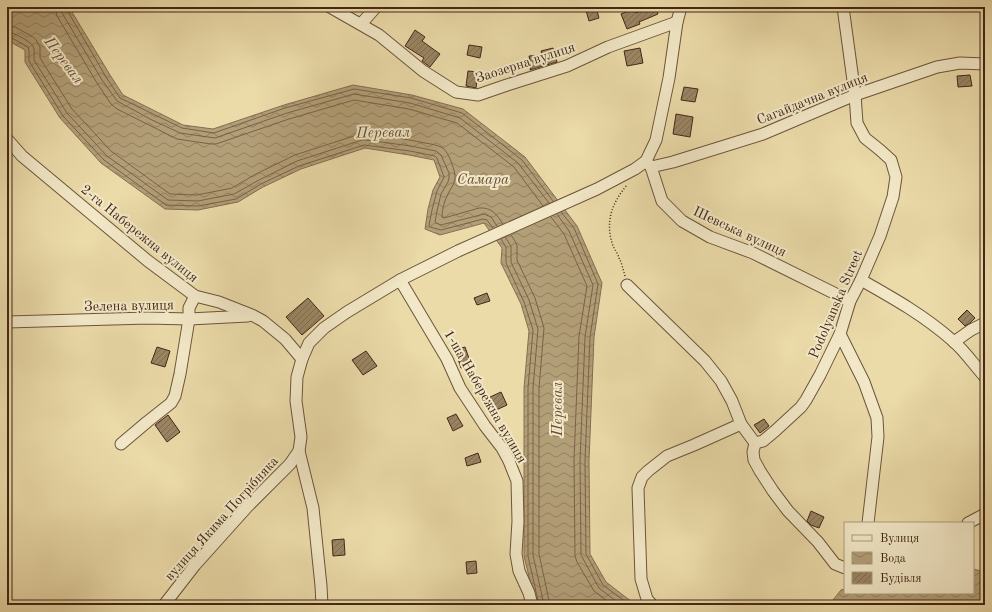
<svg xmlns="http://www.w3.org/2000/svg" width="992" height="612" font-family="'Old Standard TT',serif">
  <style>
    .water { fill: url(#water-waves); stroke: #856e51 }
    .lines { fill: none; stroke-linecap: round; stroke-linejoin: round }
    .shore { stroke: #7a6247; stroke-width: 1 }
    .building { fill: url(#building-hatch); stroke: #422717 }
    .minor-casing { stroke: #6c543c; stroke-width: 13 }
    .path { stroke: #422717; stroke-width: 1.5; stroke-dasharray: 1 2; stroke-linecap: butt }
    .minor { stroke: #f2e8c7; stroke-width: 11 }
    .labels { text-anchor: middle; stroke-width: 4; stroke-linejoin: round; paint-order: stroke }
    .street-label { font-size: 14px; fill: #422717; stroke: #f2e8c7 }
    .water-label { font-size: 15px; font-style: italic; fill: #644b34; stroke: #f2e8c7 }
  </style>
  <defs>
    <pattern id="water-waves" width="16" height="10" patternUnits="userSpaceOnUse"><rect width="16" height="10" fill="#b29e77"/><path d="M0 5q4-4 8 0t8 0" fill="none" stroke="#928161"/></pattern>
    <pattern id="building-hatch" width="6" height="6" patternUnits="userSpaceOnUse"><rect width="6" height="6" fill="#9a8563"/><path d="M-1 1l2-2M0 6l6-6M5 7l2-2" fill="none" stroke="#7f6d51"/></pattern>
  </defs>
  <rect width="100%" height="100%" fill="#ebdba9"/>
  <filter id="stains"><feTurbulence type="fractalNoise" baseFrequency=".005" numOctaves="4"/><feColorMatrix values="0 0 0 0 .2 0 0 0 0 .09 0 0 0 0 .02 0 0 0 .5 -.17"/></filter>
  <radialGradient id="worn" r=".72"><stop offset=".6" stop-color="#630" stop-opacity="0"/><stop offset="1" stop-color="#630" stop-opacity=".3"/></radialGradient>
  <g class="water">
    <path d="M7 7H69L110 75 123 95 183 125 213 129 284 105 353 85 412 95 463 109 525 157 577 226 602 283 594 337 589 461 590 554 606 582 636 605H536L524 556V388L529 331 521 304 501 263 502 248 484 223 440 235 425 229 428 209 433 190 440 177 434 160 409 155 365 148 301 169 263 187 238 202 198 210 165 209 101 163 60 118 25 62V50L7 40Z"/>
    <path d="M973 569 985 572V605H829L841 590 845 589V593H973Z"/>
  </g>
  <g class="lines">
    <g class="shore">
      <path d="M55 7 57 16 97 83 111 104 117 109 177 139 211 144H216L289 119 354 100 409 109 457 123 514 167 543 206"/>
      <path d="M61 7 62 13 102 80 117 101 150 119 180 133 215 138 287 113 354 94 410 103 460 118 518 163 549 203"/>
      <path d="M66 7 67 10 106 77 120 98 182 128 214 133 285 108 354 89 411 98 462 113 522 160 553 201"/>
      <path d="M7 26 15 27 33 37 36 40 40 47V58L72 109 111 151 170 194 197 195 232 188 256 174 295 155 360 134H367C386 136 406 139 425 143 431 144 438 145 443 148 449 153 456 172 455 179 454 186 449 190 447 196 444 202 442 211 442 217L444 218 479 208C492 207 497 215 503 224"/>
      <path d="M7 32C13 32 30 41 33 46 35 50 34 55 34 60L67 113 107 156 168 200 198 201 234 194 259 180 297 161 362 140H366L411 146 436 151 441 155 449 173V178L448 182 441 194 437 211 435 222 436 223 441 225 484 214 491 217 497 226"/>
      <path d="M7 37H10L28 47 29 50V61L63 116 104 160 166 205 198 206 236 199 261 184 299 166 364 145 410 151 435 156 437 158 444 177 437 191 432 210 429 225 430 227 441 230 483 219 487 220 493 228"/>
      <path d="M561 212 574 228 598 284 590 337 585 461 586 554 603 585 630 605"/>
      <path d="M557 214 569 231 593 285 585 337 580 461 581 555 599 588 621 605"/>
      <path d="M551 217 564 234 587 286 579 336 574 460 575 556 577 562 594 591 612 605"/>
      <path d="M511 235 515 241 517 245V260L535 298 544 328 539 388V554L550 605"/>
      <path d="M505 237 511 246V262L529 300 538 329 533 388V555L544 605"/>
      <path d="M501 239 506 247V263L524 302 533 330 528 388V556L539 605"/>
    </g>
  </g>
  <g class="building">
    <path d="M585 7H596L599 18 589 21Z"/>
    <path d="M649 7H655L658 14 639 22 640 24 627 29 621 14 634 9 636 13Z"/>
    <path d="M415 30 425 37 422 41 440 54 430 67 422 61 424 58 405 46Z"/>
    <path d="M469 45 482 47 480 58 467 55Z"/>
    <path d="M553 48 557 62 530 70 531 66 529 56 542 55 541 51Z"/>
    <path d="M640 48 643 63 627 66 624 51Z"/>
    <path d="M468 71 478 72 476 88 466 86Z"/>
    <path d="M970 75 972 86 958 87 957 76Z"/>
    <path d="M684 87 698 89 695 102 681 100Z"/>
    <path d="M676 114 693 117 690 137 673 134Z"/>
    <path d="M487 293 490 301 477 305 474 298Z"/>
    <path d="M308 298 324 316 302 335 286 317Z"/>
    <path d="M967 310 975 318 970 323 965 326 958 319Z"/>
    <path d="M157 347 170 351 165 367 151 363Z"/>
    <path d="M465 347 471 364 461 368 455 350Z"/>
    <path d="M366 351 377 366 363 375 352 360Z"/>
    <path d="M501 392 507 405 494 411 488 398Z"/>
    <path d="M456 414 463 426 453 431 447 418Z"/>
    <path d="M168 415 180 432 167 442 155 425Z"/>
    <path d="M764 419 769 426 760 433 754 425Z"/>
    <path d="M478 453 481 462 467 466 465 458Z"/>
    <path d="M811 511 824 517 819 528 811 525 807 521Z"/>
    <path d="M344 539 345 555 333 556 332 540Z"/>
    <path d="M476 561 477 573 467 574 466 562Z"/>
  </g>
  <g class="lines">
    <defs>
      <g id="minor">
        <path d="M330 7 379 35 423 71 456 92 478 95 507 85 567 66 608 47 677 22"/>
        <path d="M361 24 376 7"/>
        <path d="M7 139 22 156 148 261 195 296 219 302 252 315 263 321 285 339 302 359"/>
        <path d="M646 161 651 167 662 201 682 221 710 237 753 253 850 301"/>
        <path d="M651 167 673 162 763 134 855 95 937 67 960 63 985 64"/>
        <path d="M400 280 447 359 460 388 485 426 502 448 509 461 517 481 518 521 516 554 519 571 529 593 532 605"/>
        <path d="M861 280C893 298 925 316 953 341 965 351 974 365 985 377"/>
        <path d="M627 285 705 361 721 381 732 401 741 424 755 443"/>
        <path d="M7 322 148 318 189 319 248 316"/>
        <path d="M840 334 864 382 877 418 878 437 868 523"/>
        <path d="M954 342 971 330 985 323"/>
        <path d="M755 443 763 441 775 431 801 407 806 400 820 375 840 334 850 301 861 280 880 236 893 197 896 177 891 160 880 150 865 138 857 123 855 95 843 7"/>
        <path d="M755 443 753 452 754 460 760 471 773 491 788 511 818 542 835 564 845 568"/>
        <path d="M121 444 147 422 171 403 175 396 180 374 189 319V308L195 296"/>
        <path d="M968 523 985 514"/>
        <path d="M164 605 195 565 248 506 290 464 299 451"/>
        <path d="M322 605 321 586 313 508 299 451 301 437 296 401 297 377 302 359 309 343 324 328 347 312 400 280 458 251 597 189 635 169 646 161 656 140 669 78 677 22 681 7"/>
        <path d="M652 605 647 599 641 579 638 488 642 477 648 471 667 456 694 445 741 424"/>
      </g>
    </defs>
    <use href="#minor" class="minor-casing"/>
    <path class="path" d="M625 276C623 270 622 263 619 258 618 254 615 250 613 246 605 223 611 204 627 185"/>
    <use href="#minor" class="minor"/>
  </g>
  <g class="labels">
    <g class="street-label">
      <text transform="translate(525 62) rotate(-18)" y="5">Заозерна вулиця</text>
      <text transform="translate(812 98) rotate(-22)" y="5">Сагайдачна вулиця</text>
      <text transform="translate(740 231) rotate(25)" y="5">Шевська вулиця</text>
      <text transform="translate(140 233) rotate(39)" y="5">2-га Набережна вулиця</text>
      <text transform="translate(835 304) rotate(-67)" y="5">Podolyanska Street</text>
      <text transform="translate(129 305) rotate(-1)" y="5">Зелена вулиця</text>
      <text transform="translate(486 396) rotate(60)" y="5">1-ша Набережна вулиця</text>
      <text transform="translate(221 518) rotate(-48)" y="5">вулиця Якима Погрібняка</text>
    </g>
    <g class="water-label">
      <text transform="translate(64 60) rotate(53)" y="5">Перевал</text>
      <text transform="translate(383 132) rotate(-1)" y="5">Перевал</text>
      <text x="483" y="184">Самара</text>
      <text transform="translate(557 409) rotate(-90)" y="5">Перевал</text>
    </g>
  </g>
  <rect width="992" height="612" fill="none" stroke="#ebdba9" stroke-width="24"/>
  <rect x="8" y="8" width="976" height="596" fill="none" stroke="#422717" stroke-width="2"/>
  <rect x="12" y="12" width="968" height="588" fill="none" stroke="#422717"/>
  <rect x="844" y="522" width="130" height="72" fill="#f2e8c7" stroke="#ac9b81"/>
  <rect x="852" y="535" width="20" height="6" fill="#f2e8c7" stroke="#ac9b81"/>
  <text x="880" y="542" font-size="12" fill="#422717">Вулиця</text>
  <rect x="852" y="552" width="20" height="12" fill="url(#water-waves)" stroke="#ac9b81"/>
  <text x="880" y="562" font-size="12" fill="#422717">Вода</text>
  <rect x="852" y="572" width="20" height="12" fill="url(#building-hatch)" stroke="#ac9b81"/>
  <text x="880" y="582" font-size="12" fill="#422717">Будівля</text>
  <rect width="100%" height="100%" filter="url(#stains)"/>
  <rect width="100%" height="100%" fill="url(#worn)"/>
</svg>
